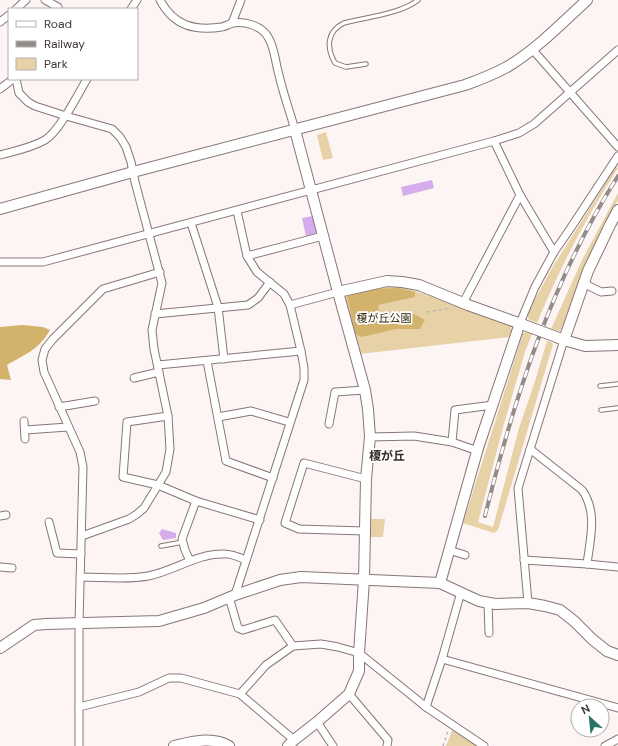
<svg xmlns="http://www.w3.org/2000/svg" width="618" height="746" font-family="'DM Sans','Noto Sans JP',sans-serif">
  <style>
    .green { fill: #e7d2a8 }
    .forest { fill: #d3b26c }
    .water { fill: #d5adec }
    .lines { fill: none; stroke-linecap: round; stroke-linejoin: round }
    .lane-casing { stroke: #887675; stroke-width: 5.5 }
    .street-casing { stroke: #887675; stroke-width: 9 }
    .secondary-casing { stroke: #887675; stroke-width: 12 }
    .path { stroke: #bdb4b4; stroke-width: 1.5; stroke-dasharray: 3 3; stroke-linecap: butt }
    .lane { stroke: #fff; stroke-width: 3.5 }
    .street { stroke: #fff; stroke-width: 7 }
    .secondary { stroke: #fff; stroke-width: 10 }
    .rail-casing { stroke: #938a8a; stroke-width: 4 }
    .rail { stroke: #fff; stroke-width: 2.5; stroke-dasharray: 8; stroke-linecap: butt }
    .secondary-bridge-casing { stroke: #887675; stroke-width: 12; stroke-linecap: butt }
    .secondary-bridge { stroke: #fff; stroke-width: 10 }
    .labels { text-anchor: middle; stroke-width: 3.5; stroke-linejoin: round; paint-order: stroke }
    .park-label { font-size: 11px; fill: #372908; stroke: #fff }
    .neighbourhood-label { font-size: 12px; font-weight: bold; fill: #392929; stroke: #fff }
  </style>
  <rect width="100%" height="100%" fill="#fdf4f4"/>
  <g class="green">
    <path d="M326 132 333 158 323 160 317 135Z"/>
    <path d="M616 167 618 168C586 218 559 269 537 323L529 320 527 314 552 268Z"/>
    <path d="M618 193V200L586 264 562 328 560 331 551 329 582 260Z"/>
    <path d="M377 286H400L510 323 512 331 510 337 359 354 344 295Z"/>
    <path d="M527 332 532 334 525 352 504 424 478 522 493 527 519 428 535 381 547 341 551 342 553 344 498 530 494 533 463 523 523 333Z"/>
    <path d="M371 519H385L383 537H369Z"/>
    <path d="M454 726 482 746H446Z"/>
  </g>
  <g class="forest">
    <path d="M398 288 415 292V297L378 305 379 313 395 318 414 314 425 320 420 329H396L362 337 355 334 347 296 371 289Z"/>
    <path d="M22 325 43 327 50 330C39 350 25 354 7 365L11 380 0 379V327Z"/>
  </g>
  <g class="water">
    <path d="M432 180 434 188 403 196 401 187Z"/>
    <path d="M313 216 317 230 315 234 306 236 302 218Z"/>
    <path d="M162 529 176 533V538L163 540 159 533Z"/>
  </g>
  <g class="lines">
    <defs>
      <g id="lane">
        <path d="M366 64 346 67 335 63C326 47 327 31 344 23 367 17 400 14 418 0"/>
        <path d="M600 386 618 384"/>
        <path d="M601 410 618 408"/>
        <path d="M161 546 183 542"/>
      </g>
      <g id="street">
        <path d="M45 0 58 7"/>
        <path d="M160 0C174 26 194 31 222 27 226 26 229 24 233 23 245 21 262 26 268 37 275 48 275 62 279 75 283 93 290 112 295 130"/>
        <path d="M16 9 26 0"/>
        <path d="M131 9 137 0"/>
        <path d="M0 22 9 15"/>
        <path d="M232 23 241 0"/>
        <path d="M532 49 618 147"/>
        <path d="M16 79 19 93 28 102 35 106 66 116 112 129 120 137 126 147 131 162 135 182 162 283 152 330 154 349 168 416 170 449 166 472 144 508 137 514 129 519 82 536"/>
        <path d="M0 89 13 79"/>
        <path d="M494 141 520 195 554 252"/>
        <path d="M0 155C15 151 31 148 45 140 59 132 78 94 87 79"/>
        <path d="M191 223 218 307 224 359"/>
        <path d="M247 256 323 236"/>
        <path d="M0 262H43L494 141 519 133 534 124 618 50"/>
        <path d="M583 283 601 292 612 291"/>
        <path d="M463 303 520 195"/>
        <path d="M290 305 338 292"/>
        <path d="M155 314 248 305 258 298 270 282"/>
        <path d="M520 323 535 287 554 252 570 229 618 156"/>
        <path d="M207 361 226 461 273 478"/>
        <path d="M158 365 301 351"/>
        <path d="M134 378 159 372"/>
        <path d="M59 407 95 401"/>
        <path d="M168 416 127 422 123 477 158 485 196 501 260 520"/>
        <path d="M218 417 251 411 289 422"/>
        <path d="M24 421 25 439"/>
        <path d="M329 424 335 392 365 390"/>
        <path d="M25 430 68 427"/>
        <path d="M370 437 414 436 452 442 478 451"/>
        <path d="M452 442 455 410 493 405"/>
        <path d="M0 516 6 515"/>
        <path d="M49 522 57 553 81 554"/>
        <path d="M364 531 299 529 285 523 304 463 366 479"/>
        <path d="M449 550 465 555"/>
        <path d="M524 560 587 564C590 540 598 512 582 490L530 449"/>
        <path d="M190 561 185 550 182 539 196 501"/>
        <path d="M587 564 618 567"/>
        <path d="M0 567 12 568"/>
        <path d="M80 577C103 577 127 580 148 576 174 571 196 554 222 554 230 553 239 557 246 560"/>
        <path d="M235 595 304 380V368L301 351 290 305 284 294 257 272 247 256 237 211"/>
        <path d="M229 597 238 628 243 630 275 620 293 646"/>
        <path d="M488 603 489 633"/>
        <path d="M528 603 518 488 564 340"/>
        <path d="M442 659 618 708"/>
        <path d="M240 694 266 665 293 646 321 644 338 647 359 653 426 707 484 746"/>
        <path d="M349 694 388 740 387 746"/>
        <path d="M79 707 139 692 169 678H181L240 694 294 740"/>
        <path d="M426 707 442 659 461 592"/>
        <path d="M317 722 333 746"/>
        <path d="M79 746V623L83 467 80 452 44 372 42 360 45 349 53 339 103 289 160 272"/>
        <path d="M605 746 618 739"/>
      </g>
      <g id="secondary">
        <path d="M295 130 338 292"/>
        <path d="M0 209 133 172 465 85C479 80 494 74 507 67 537 49 562 23 587 0"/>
        <path d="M559 338 564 340 588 271 610 225 618 210"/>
        <path d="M564 340 585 346 618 345"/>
        <path d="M440 583 478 448 520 323"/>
        <path d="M0 648 34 625 46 624 159 621 204 608 235 595 280 580 301 577 440 583 479 601 495 604 528 603 545 606 560 610 574 621 592 639 607 651 618 655"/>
        <path d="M174 746C192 742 212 736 229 746"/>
        <path d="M288 746 294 740 317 722 349 694 359 671V653L364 580 366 479 370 437 368 409 365 390 338 292 387 281 402 282 419 285 468 305 524 325"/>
      </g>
    </defs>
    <use href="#lane" class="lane-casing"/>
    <use href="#street" class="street-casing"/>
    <use href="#secondary" class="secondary-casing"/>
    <g class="path">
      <path d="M427 312 451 308"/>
      <path d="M443 746 448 731"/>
    </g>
    <use href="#lane" class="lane"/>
    <use href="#street" class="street"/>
    <use href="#secondary" class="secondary"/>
    <defs>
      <path id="rail" d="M485 516C514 398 552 280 618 176"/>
    </defs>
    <use href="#rail" class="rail-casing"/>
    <use href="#rail" class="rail"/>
    <defs>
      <path id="secondary-bridge" d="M524 325 559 338"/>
    </defs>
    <use href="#secondary-bridge" class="secondary-bridge-casing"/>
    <use href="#secondary-bridge" class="secondary-bridge"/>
  </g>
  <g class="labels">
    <g class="park-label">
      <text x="384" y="322">榎が丘公園</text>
    </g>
    <g class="neighbourhood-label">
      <text x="387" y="460">榎が丘</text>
    </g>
  </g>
  <rect x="8" y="8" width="130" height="72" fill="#ffffff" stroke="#b3afaf"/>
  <rect x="16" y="21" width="20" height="6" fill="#ffffff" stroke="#b3afaf"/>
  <text x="44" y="28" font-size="12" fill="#403737">Road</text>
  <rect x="16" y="41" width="20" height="6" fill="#938a8a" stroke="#b3afaf"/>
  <text x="44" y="48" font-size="12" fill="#403737">Railway</text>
  <rect x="16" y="58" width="20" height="12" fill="#e7d2a8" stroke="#b3afaf"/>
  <text x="44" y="68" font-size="12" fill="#403737">Park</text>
  <g transform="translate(590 718) rotate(333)"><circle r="19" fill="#ffffff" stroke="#b3afaf"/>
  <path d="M0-3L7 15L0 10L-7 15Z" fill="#2b7269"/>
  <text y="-6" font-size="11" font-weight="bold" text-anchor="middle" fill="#403737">N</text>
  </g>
</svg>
